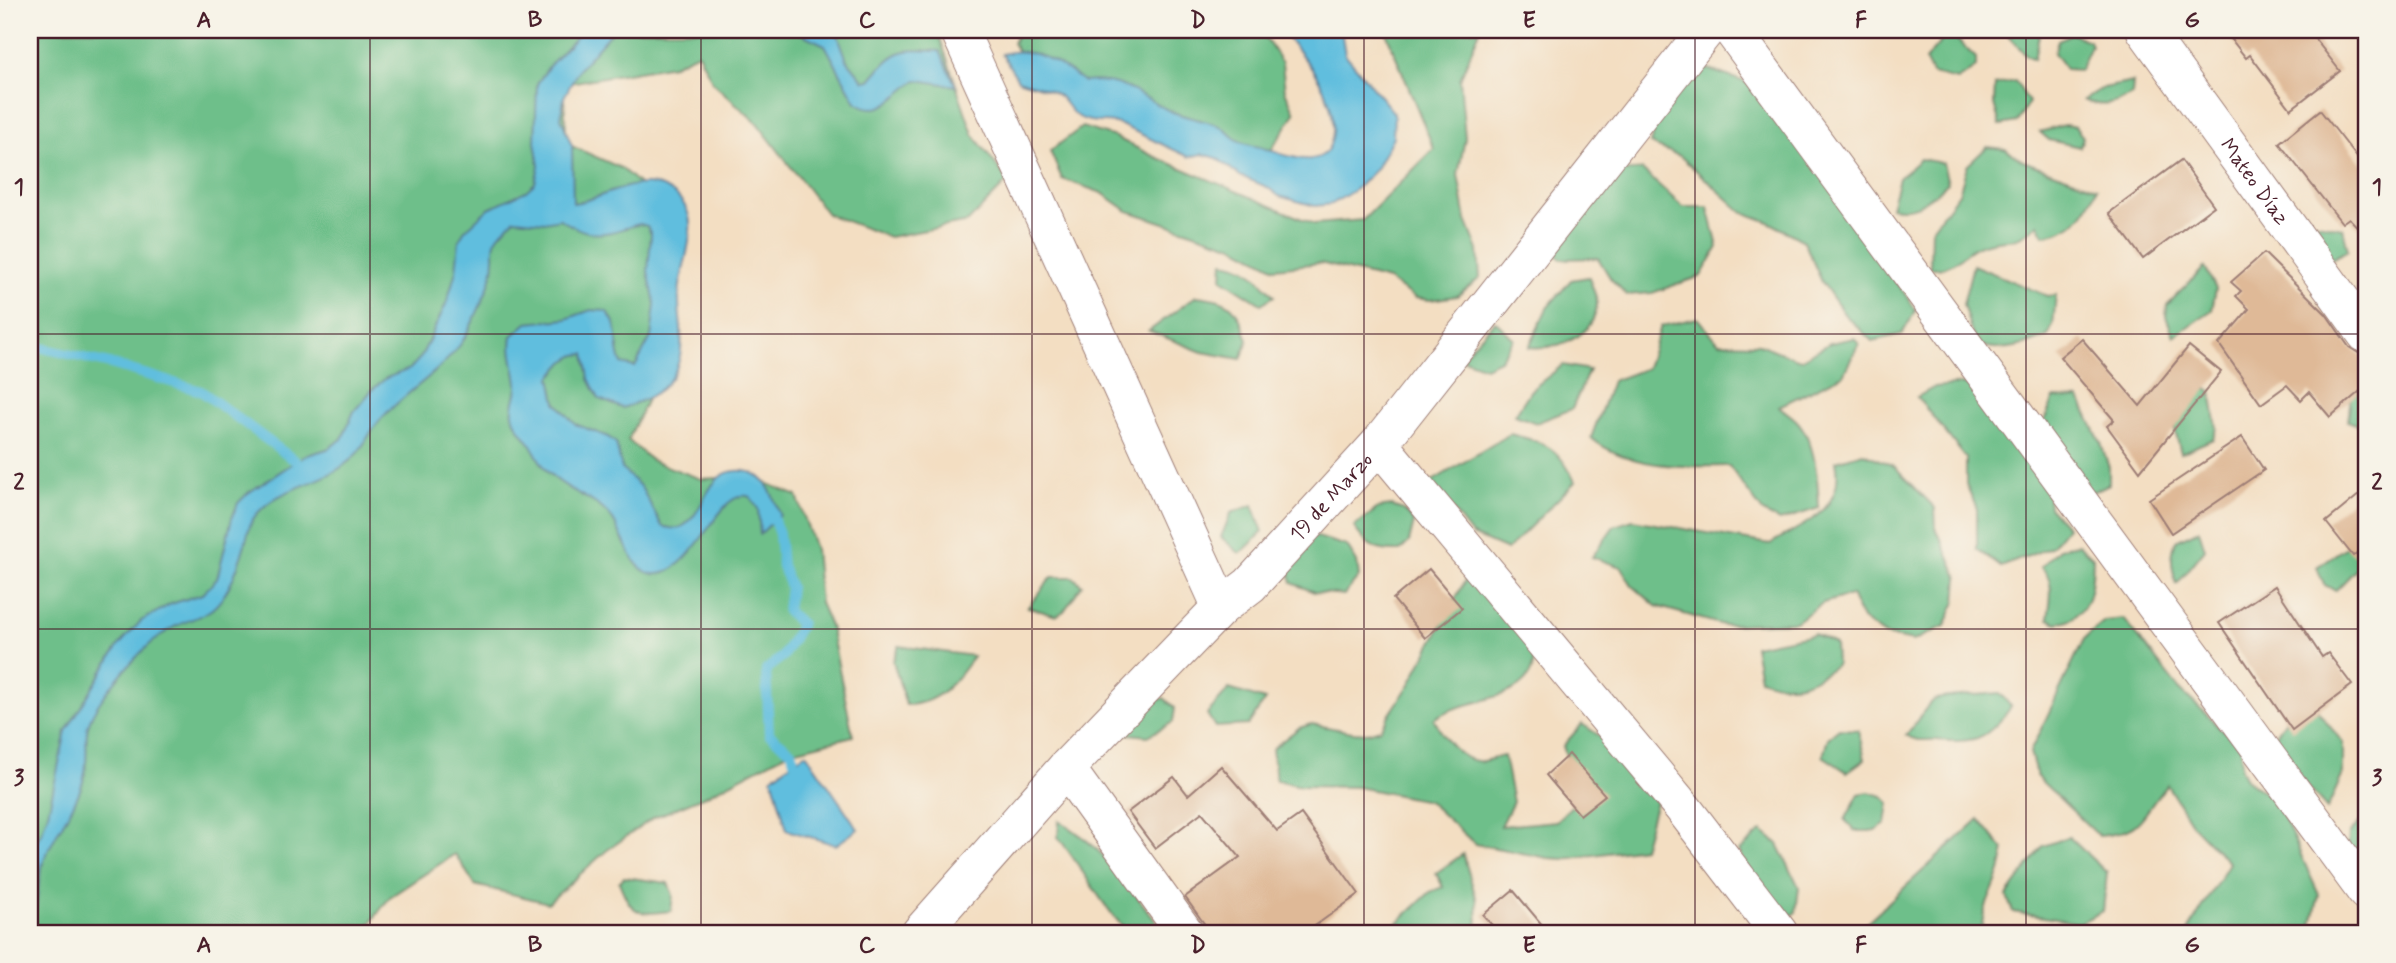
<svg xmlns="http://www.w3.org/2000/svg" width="2396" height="963" font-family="Mynerve,sans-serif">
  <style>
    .forest { fill: #6ebf8a; stroke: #5c6f5a; stroke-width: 2 }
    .water { fill: #60bede; stroke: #556e84; stroke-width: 2 }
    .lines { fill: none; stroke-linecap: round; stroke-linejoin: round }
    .stream { stroke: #60bede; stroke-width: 10 }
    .building { fill: #dfb997 }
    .street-casing { stroke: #9e7e76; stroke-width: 39 }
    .street { stroke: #fff; stroke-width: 37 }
    .grid { fill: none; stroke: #4a1f2b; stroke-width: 2; stroke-opacity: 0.55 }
    .labels { text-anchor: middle; stroke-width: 7; stroke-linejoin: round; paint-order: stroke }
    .street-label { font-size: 21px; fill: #4a1f2b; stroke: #f7f3e8 }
    .neatline { fill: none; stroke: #4a1f2b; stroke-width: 2.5 }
    .grid-label { font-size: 23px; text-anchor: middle; font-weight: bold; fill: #4a1f2b }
  </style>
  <rect width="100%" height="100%" fill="#f7f3e8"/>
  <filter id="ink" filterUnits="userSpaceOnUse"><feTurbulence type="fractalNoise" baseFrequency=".0143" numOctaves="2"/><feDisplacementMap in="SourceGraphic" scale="14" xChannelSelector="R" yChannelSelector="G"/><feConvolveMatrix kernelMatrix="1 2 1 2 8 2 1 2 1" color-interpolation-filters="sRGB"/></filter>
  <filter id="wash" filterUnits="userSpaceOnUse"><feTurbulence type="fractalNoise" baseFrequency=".00686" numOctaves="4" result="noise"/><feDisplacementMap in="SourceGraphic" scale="28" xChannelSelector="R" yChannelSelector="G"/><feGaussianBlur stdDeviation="1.57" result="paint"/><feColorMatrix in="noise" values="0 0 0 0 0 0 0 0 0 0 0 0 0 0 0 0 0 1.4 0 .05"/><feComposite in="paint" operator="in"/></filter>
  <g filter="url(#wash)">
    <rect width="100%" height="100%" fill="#f3dec2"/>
    <g class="forest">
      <path d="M30 30H937L973 134 1008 181 968 222 889 237 827 214 757 123 713 83 698 53 673 65 563 84 567 144 621 168 639 184 676 311 651 391 628 440 652 461 701 479 750 476 797 496 815 549 820 603 830 626 853 736 789 752 707 795 653 818 606 851 548 903 475 885 455 854 390 897 363 933H30Z"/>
      <path d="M1019 30H1260L1282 63 1285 91 1295 113 1272 149 1260 152 1186 117 1133 98 1094 91 1024 62 1013 43Z"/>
      <path d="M1385 30H1480L1460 79 1465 138 1458 175 1466 220 1478 250 1480 278 1457 296 1430 300 1415 298 1388 280 1320 263 1275 268 1234 246 1128 211 1102 193 1062 179 1050 151 1082 127 1115 137 1153 156 1314 224 1363 220 1434 149Z"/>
      <path d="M2003 30H2034L2039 35 2034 59 2027 56Z"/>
      <path d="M2072 34 2089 41 2091 46 2080 70 2066 69 2054 53 2058 40Z"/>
      <path d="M1950 38 1957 40 1976 58V67L1957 80 1932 74 1925 60 1942 40Z"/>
      <path d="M1704 68 1760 87 1916 310 1902 334 1872 341 1845 315 1822 282 1804 241 1769 222 1742 212 1680 156 1650 144C1662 104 1670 93 1704 68Z"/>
      <path d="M2015 81 2029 102 2017 122 2000 125 1994 104 1995 85Z"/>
      <path d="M2133 82 2132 95C2114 105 2102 108 2083 100L2103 88Z"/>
      <path d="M2065 125 2075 127 2083 137 2080 147 2049 140 2040 132Z"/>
      <path d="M1987 147 2005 149 2023 161 2097 188C2086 214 2074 231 2044 235L2038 224C2012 246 2012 236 1983 244 1959 251 1961 269 1930 268L1931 230 1959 193 1967 166Z"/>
      <path d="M1920 159 1943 163 1948 183C1927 200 1919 212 1891 207L1899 178Z"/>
      <path d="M1642 170 1683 207H1708L1718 247 1701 276 1652 293 1627 295 1611 279 1598 258 1561 259 1549 247 1602 198 1621 172Z"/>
      <path d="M2317 223 2343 228 2348 250 2315 268 2305 237Z"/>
      <path d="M1223 262C1246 264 1259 278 1274 296L1261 304 1222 279Z"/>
      <path d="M1973 265 2047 296 2056 295 2053 325 2048 336C2022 347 2003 353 1975 344L1963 304Z"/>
      <path d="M2205 267 2216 289 2212 310 2174 336 2166 317 2167 305Z"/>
      <path d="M1589 277C1591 285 1597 296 1597 304 1595 337 1557 350 1529 347L1547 308 1571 280Z"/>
      <path d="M1196 296C1233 300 1236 306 1248 340L1241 359 1202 352 1149 331Z"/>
      <path d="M1697 318 1719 343 1759 344 1800 360 1830 343 1854 338 1859 343 1843 375 1779 406C1784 411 1791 415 1796 420 1816 440 1818 482 1819 508L1780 521 1763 512 1729 466C1683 467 1629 469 1591 438L1612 381 1647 368 1661 326Z"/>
      <path d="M1495 321 1514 339 1500 360 1485 367 1461 358Z"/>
      <path d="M1563 365 1589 370 1572 409 1536 423 1515 415 1531 390Z"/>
      <path d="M2195 383 2211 391 2217 428 2213 439 2181 453 2170 412Z"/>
      <path d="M1963 384 1995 400 2046 473 2049 507 2067 527 2051 547 2001 567 1977 549V509L1966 484V458L1917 397 1935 387Z"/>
      <path d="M2366 387V428L2348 421 2351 395Z"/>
      <path d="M2054 398 2080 399 2101 443 2109 468V484L2082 497 2047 439 2044 421Z"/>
      <path d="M1510 434C1546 443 1559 447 1575 482L1507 550 1472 535 1431 482Z"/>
      <path d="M1863 453 1894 466 1935 508 1936 528 1958 577 1956 602 1945 626 1913 641 1885 635 1862 619 1851 595 1823 603 1795 622 1723 625 1656 606 1632 585 1621 567 1592 557 1614 526 1633 520 1770 544C1805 523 1846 510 1836 461Z"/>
      <path d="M1253 505 1263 532 1240 554 1221 537 1231 513Z"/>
      <path d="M1391 506 1404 510 1414 522 1409 542 1400 551C1377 552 1367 547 1354 527L1378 508Z"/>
      <path d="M2199 530 2205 549 2177 584C2171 567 2170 557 2176 541Z"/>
      <path d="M1311 535 1347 546 1357 562 1359 577 1344 595 1314 592 1292 583 1288 567Z"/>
      <path d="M2366 539V559L2336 590 2324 585 2317 567 2355 541Z"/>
      <path d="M2078 544 2093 558C2092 586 2092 618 2057 623L2048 619C2050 601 2056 581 2041 567L2059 549Z"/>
      <path d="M1052 577H1073L1082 585 1064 611 1056 616 1028 607Z"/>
      <path d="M1467 577 1533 649C1542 705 1464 695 1434 719 1442 735 1461 764 1482 761 1489 760 1497 757 1504 756L1513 802 1501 826 1556 821 1580 798 1563 746 1582 724 1655 773 1661 784 1643 848 1564 859 1548 858 1475 844 1428 801 1357 787 1300 786 1276 780 1272 749 1299 728 1312 724 1352 732 1368 733 1380 729 1410 684Z"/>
      <path d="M2124 619 2179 689 2241 747V770L2246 779 2277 802 2319 895 2310 933H2187L2229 863 2192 825 2167 785C2140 815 2146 832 2099 836L2037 777 2030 752 2084 639 2104 621Z"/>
      <path d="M1814 634 1835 644 1836 665C1808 685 1794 691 1760 679L1754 646Z"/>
      <path d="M899 646 973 656C956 682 938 704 906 705L893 661Z"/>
      <path d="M1229 689 1265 700 1248 725 1215 727 1207 714Z"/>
      <path d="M2000 693 2011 707C1987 740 1976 743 1937 740 1924 739 1918 743 1906 735 1915 725 1924 708 1934 700 1942 695 1986 695 2000 693Z"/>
      <path d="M1164 698 1175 708 1173 722 1148 736 1119 733 1121 709Z"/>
      <path d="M2296 704 2317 710 2343 743V774L2327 809 2270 744Z"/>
      <path d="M1839 729 1858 730 1865 759 1847 772 1823 756 1828 738Z"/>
      <path d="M1869 792 1882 796 1889 803 1886 824 1875 831H1855L1845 820 1859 794Z"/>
      <path d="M2366 816V864L2347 862 2349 834Z"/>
      <path d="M1979 819 2004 850C2003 880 1980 904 1982 933H1855Z"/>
      <path d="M1059 821C1106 847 1132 892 1165 933H1129C1100 904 1083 869 1058 837Z"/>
      <path d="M1762 831 1778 844 1799 887 1796 912 1775 926 1739 851Z"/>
      <path d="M2069 837 2107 873 2103 911 2079 923 2013 912 2007 896 2043 846Z"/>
      <path d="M1463 854 1477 901 1478 933H1395L1392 928 1430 892 1443 887 1436 873Z"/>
      <path d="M624 877 668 883 673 895 671 911C637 915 632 915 619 882Z"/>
    </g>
    <g class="water">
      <path d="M583 30H613L579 69 564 97 561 118 572 146 573 203C603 200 640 171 670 191 709 215 680 262 679 295 678 321 687 343 676 369 666 392 644 401 622 408L599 399 589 379 585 354 576 355 564 362 551 377 556 402 567 415 575 424 608 437 616 443 622 469 641 487 662 526C669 528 676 530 683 526 709 510 705 462 750 472 768 477 774 499 780 515L760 534 758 509 750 497C721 484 698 569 658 574 631 577 624 532 610 516 593 497 566 491 549 473 540 464 536 452 529 442 523 434 514 424 513 414 511 404 518 394 517 383 515 366 509 353 512 336L527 323 566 319 591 310 606 311C623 328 613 345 622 364L635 367 651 337 655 304 648 271 651 234 647 226 640 224C603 234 595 241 560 219L544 222 515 219C481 249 501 244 491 278 487 293 468 334 460 345 438 374 406 392 382 418 365 436 366 449 343 466 315 487 275 487 253 519 248 527 248 536 245 544 239 565 229 596 212 609 199 619 182 621 169 630 143 646 117 677 100 702 79 732 90 742 85 773 79 806 53 832 43 864 36 884 40 905 30 925V847L41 834 48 813 66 731 119 645 141 621 171 604 202 594 217 579 232 518 238 503 248 493 304 456 327 449 342 439 354 411 372 390 386 378 410 369 421 357 447 302 456 271 459 241 464 231 489 208 526 191 535 183 539 166 535 142 537 84 550 65Z"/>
      <path d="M793 30H836L847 60 864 81 870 80C896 48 900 49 940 51L956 86 917 80C896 94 882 120 856 102L825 45Z"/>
      <path d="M1280 30H1341L1345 54 1394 113 1393 137 1376 169 1356 189 1332 204 1315 206 1279 196 1267 187 1240 176 1217 158 1202 154 1189 157 1119 124C1105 120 1091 125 1077 116 1069 111 1066 102 1059 96 1048 87 1031 85 1018 80L1002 54C1033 44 1061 65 1084 82 1120 77 1139 95 1168 110 1185 118 1203 119 1219 126 1227 129 1229 135 1236 139 1245 146 1256 145 1266 149 1292 157 1329 174 1333 132 1336 93 1304 56 1280 30Z"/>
      <path d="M806 753 858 829 836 845 787 830 772 777Z"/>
    </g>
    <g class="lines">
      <g class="stream">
        <path d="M30 345 114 365 201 391 305 468"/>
        <path d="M770 510 779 534 782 566 790 587 787 611 801 624 783 656 766 670 769 734 792 752 794 761"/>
      </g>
    </g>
    <g id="blocks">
      <g class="building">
        <path d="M2224 30H2308L2340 71 2291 109 2250 55 2246 58Z"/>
        <path d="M2320 110 2366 169V236L2349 218 2342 223 2279 143Z"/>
        <path d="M2181 160 2214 206 2143 259 2109 213Z"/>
        <path d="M2264 253 2326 314 2349 347 2366 358V386L2330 417 2309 392 2301 400 2287 385 2261 404 2219 344 2249 309 2236 296 2241 291 2231 282Z"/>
        <path d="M2082 339 2140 406 2189 346 2221 372 2140 471 2107 426 2114 420 2060 357Z"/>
        <path d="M2242 437 2264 470 2171 533 2149 499Z"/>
        <path d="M2366 489V545L2353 556 2326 522Z"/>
        <path d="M1429 569 1462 608 1425 638 1393 599Z"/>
        <path d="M2275 586 2322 657 2328 653 2352 685 2292 730 2219 623Z"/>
        <path d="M1569 754 1605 795 1580 815 1546 775Z"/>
        <path d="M1221 766 1277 831 1301 814 1359 894 1305 933H1211L1185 897 1240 857 1202 812 1155 848 1128 812 1174 777 1188 795Z"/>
        <path d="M1513 890 1549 933H1499L1483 915Z"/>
      </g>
    </g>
  </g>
  <g filter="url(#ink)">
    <use href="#blocks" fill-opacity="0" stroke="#9e7e76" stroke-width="2"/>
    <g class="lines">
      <defs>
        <g id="street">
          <path d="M959 30 1221 607"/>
          <path d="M1732 30 2366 892"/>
          <path id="s1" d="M2145 30 2366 334"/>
          <path d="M1379 444 1683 808 1779 933"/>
          <path d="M1066 768 1185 933"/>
          <path id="s2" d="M920 933 1066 768 1221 607 1250 585 1379 444 1706 30"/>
        </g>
      </defs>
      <use href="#street" class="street-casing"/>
      <use href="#street" class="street"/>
    </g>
  </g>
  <path class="grid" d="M370 30V933M701 30V933M1032 30V933M1364 30V933M1695 30V933M2026 30V933M30 334H2366M30 629H2366"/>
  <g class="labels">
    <g class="street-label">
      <text dy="7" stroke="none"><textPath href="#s1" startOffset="187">Mateo Díaz</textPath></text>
      <text dy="7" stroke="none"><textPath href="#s2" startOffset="600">19 de Marzo</textPath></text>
    </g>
  </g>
  <rect width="2396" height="963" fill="none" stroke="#f7f3e8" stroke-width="77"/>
  <rect x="38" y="38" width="2320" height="887" class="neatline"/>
  <g class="grid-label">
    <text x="204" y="27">A</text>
    <text x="535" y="27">B</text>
    <text x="867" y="27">C</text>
    <text x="1198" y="27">D</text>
    <text x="1529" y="27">E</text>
    <text x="1861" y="27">F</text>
    <text x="2192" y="27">G</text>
    <text x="19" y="194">1</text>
    <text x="2377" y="194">1</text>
    <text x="19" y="489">2</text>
    <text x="2377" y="489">2</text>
    <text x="19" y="785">3</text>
    <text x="2377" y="785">3</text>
    <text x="204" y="952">A</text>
    <text x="535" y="952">B</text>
    <text x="867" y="952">C</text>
    <text x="1198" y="952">D</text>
    <text x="1529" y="952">E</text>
    <text x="1861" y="952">F</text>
    <text x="2192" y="952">G</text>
  </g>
</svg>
